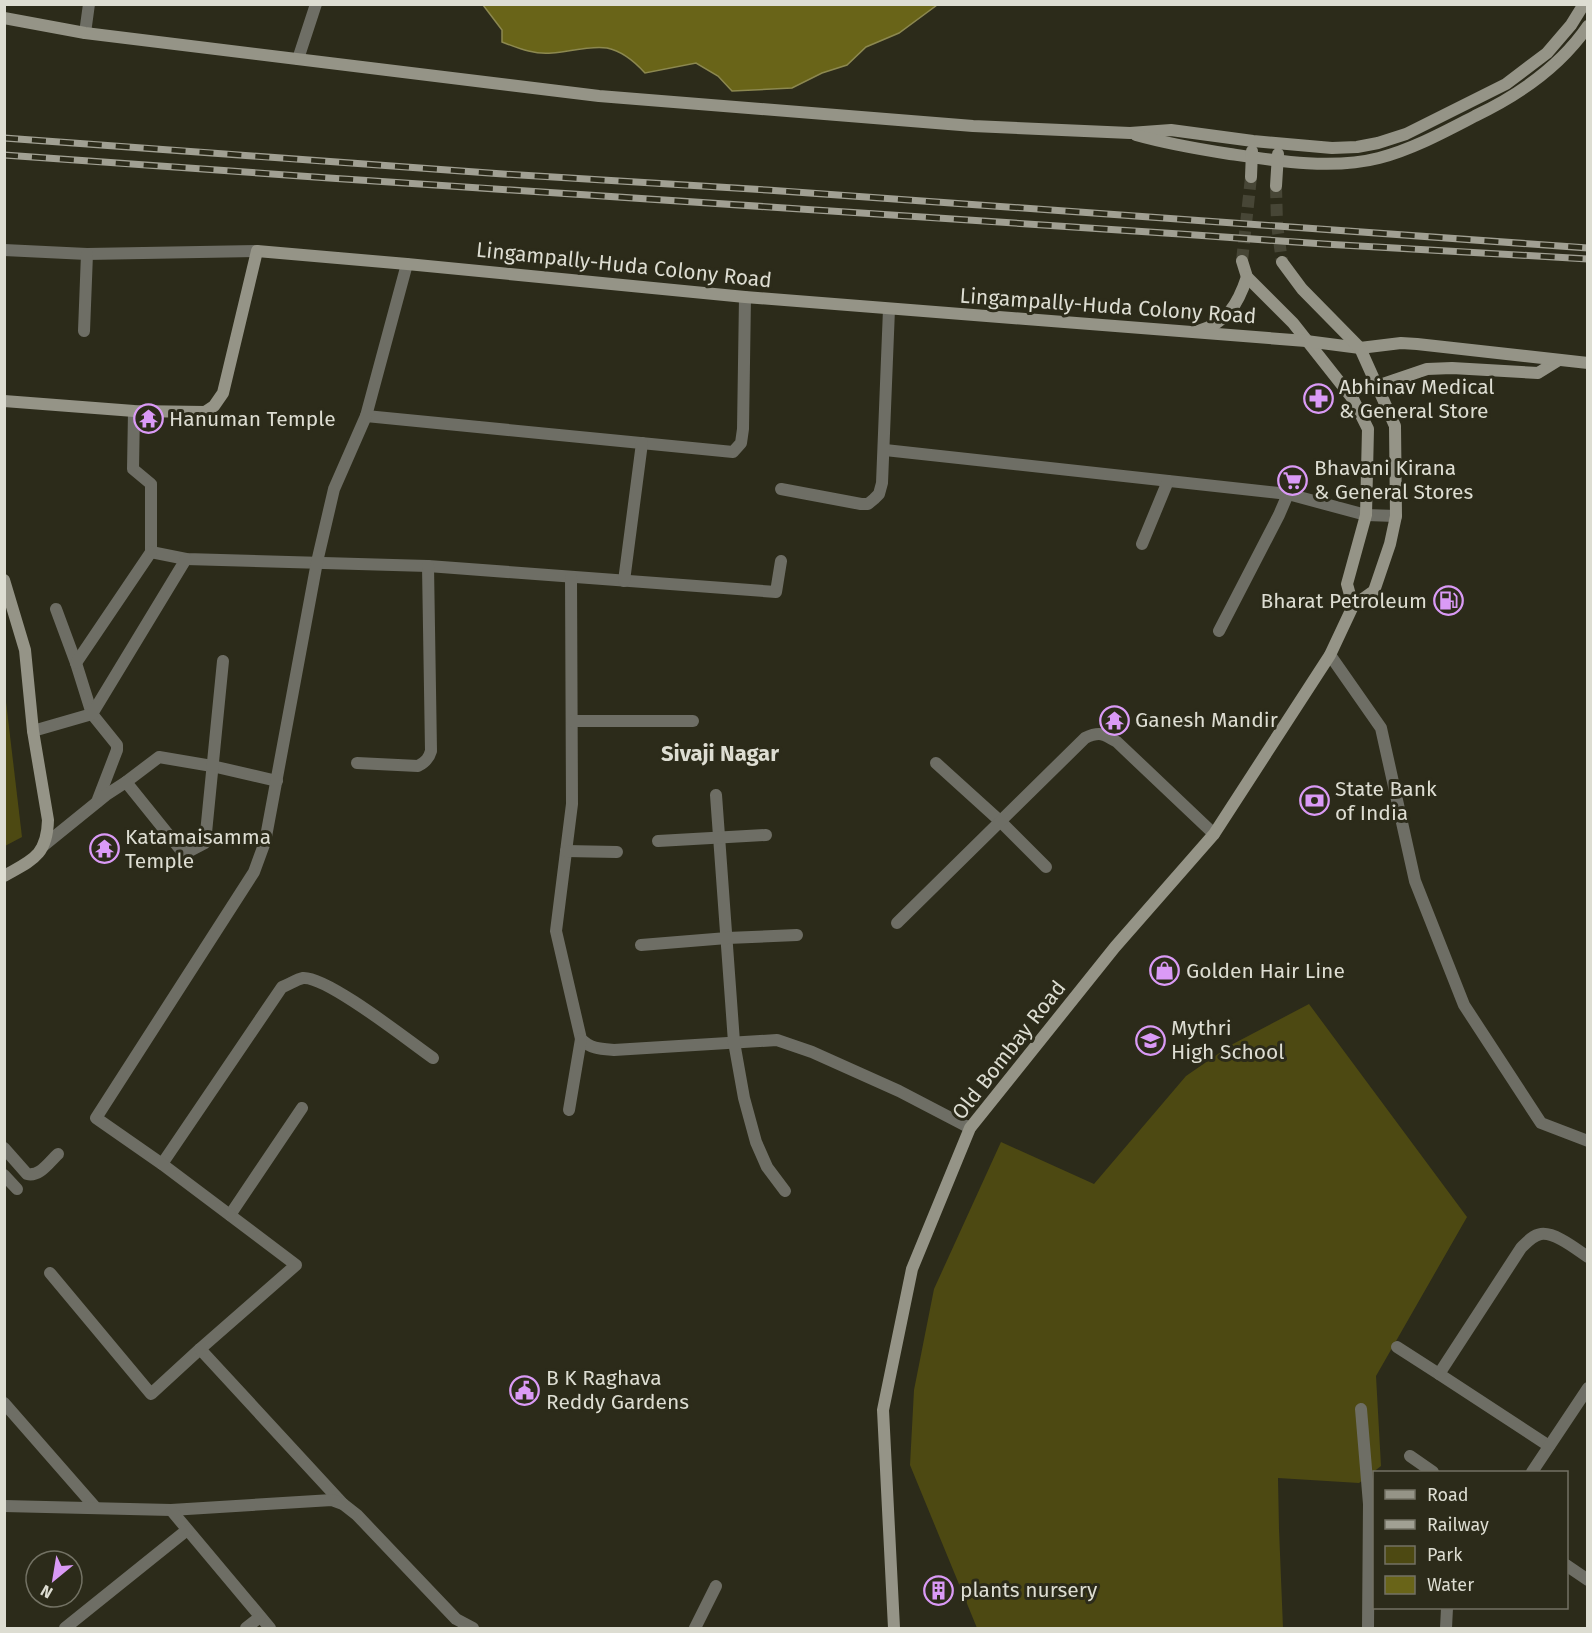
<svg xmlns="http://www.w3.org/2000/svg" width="1592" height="1633" font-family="'Fira Sans',sans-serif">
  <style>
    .green { fill: #4d4912 }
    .water { fill: #696418; stroke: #8c8850; stroke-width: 1.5 }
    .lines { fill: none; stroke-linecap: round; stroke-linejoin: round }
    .secondary-tunnel { stroke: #474636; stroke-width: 12; stroke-dasharray: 12 6; stroke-linecap: butt }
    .street { stroke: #6e6e65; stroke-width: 12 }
    .secondary { stroke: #959487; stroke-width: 12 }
    .rail-casing { stroke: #a1a093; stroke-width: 7 }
    .rail { stroke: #2c2b1a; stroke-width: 4.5; stroke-dasharray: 14; stroke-linecap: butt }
    .labels { text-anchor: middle; stroke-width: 6; stroke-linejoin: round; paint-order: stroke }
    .street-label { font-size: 21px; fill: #ddddd2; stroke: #2c2b1a }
    .poi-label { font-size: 21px; fill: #ddddd2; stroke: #2c2b1a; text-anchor: start }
    .neighbourhood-label { font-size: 22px; font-weight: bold; fill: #ddddd2; stroke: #2c2b1a }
  </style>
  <rect width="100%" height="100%" fill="#2c2b1a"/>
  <g class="green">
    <path d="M4 685 22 837 5 846H4Z"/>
    <path d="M1309 1004 1467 1217 1376 1376 1381 1466 1359 1483 1278 1478 1279 1529 1283 1628H977L910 1465 914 1390 934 1289 1001 1142 1094 1184 1186 1076 1231 1045Z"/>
  </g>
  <path class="water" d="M484 5V4L937 5 899 33 866 47 847 65 822 73 792 88 732 91 718 76 696 63 645 73C635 62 622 51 607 48 591 45 568 52 552 53 534 55 518 48 502 42V30L483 5Z"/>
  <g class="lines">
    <g class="secondary-tunnel">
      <path d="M1276 186 1277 224 1282 262"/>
      <path d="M1242 261 1251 177"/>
    </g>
    <g class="street">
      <path d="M85 33 89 4"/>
      <path d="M298 59 316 4"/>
      <path d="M4 250 87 254 257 251"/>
      <path d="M84 331 87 254"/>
      <path d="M134 411 133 469 151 484V552L186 559 428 566 776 592 781 561"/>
      <path d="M366 416 733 452 741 443 743 429 745 297"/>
      <path d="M885 450 1288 494 1366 515 1396 516"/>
      <path d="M781 489 861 504H868L874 499 879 494 882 483 889 309"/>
      <path d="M1142 544 1168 481"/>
      <path d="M571 577 572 804 556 931 581 1039C591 1049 600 1049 614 1050L777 1040 812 1052 899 1091 970 1128"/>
      <path d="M624 581 642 443"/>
      <path d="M56 609 76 663 92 714 117 745V750L97 802"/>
      <path d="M1219 631 1279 515 1288 494"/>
      <path d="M1330 655 1381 728 1415 881 1464 1005 1541 1123 1588 1141"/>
      <path d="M76 663 151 552"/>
      <path d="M572 721H693"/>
      <path d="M33 731 92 714 186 559"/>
      <path d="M357 763 418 766C426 762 429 758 431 751L428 566"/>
      <path d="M936 763 1000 821 1046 867"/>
      <path d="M126 782 159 757 212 766 277 781"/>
      <path d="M716 795 734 1042 744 1098 756 1142 767 1167 785 1191"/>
      <path d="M658 841 766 835"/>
      <path d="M43 846 106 795 126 782 184 854 205 843 223 661"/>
      <path d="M566 851 617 852"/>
      <path d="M897 923 1085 738C1100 731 1104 734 1117 742L1214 834"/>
      <path d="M641 945 727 938 797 935"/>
      <path d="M569 1110 581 1039"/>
      <path d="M4 1148 27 1174C40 1177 49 1162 58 1154"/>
      <path d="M162 1164 282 987C288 985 297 979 303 978 327 976 410 1042 433 1058"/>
      <path d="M4 1175 17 1189"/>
      <path d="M230 1215 302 1108"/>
      <path d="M50 1273 151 1394 200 1349"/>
      <path d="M1397 1347 1439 1374"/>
      <path d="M4 1403 95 1507"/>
      <path d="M1361 1409 1369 1504 1368 1628"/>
      <path d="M1549 1446 1439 1374 1521 1248C1526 1243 1533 1235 1541 1234 1555 1232 1576 1249 1588 1257"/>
      <path d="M1410 1456 1433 1472"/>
      <path d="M1532 1472 1588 1388"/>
      <path d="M343 1504 200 1349 296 1265 162 1164 96 1118 254 872 265 842 317 562 334 489 366 416 407 264"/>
      <path d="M4 1506 171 1510 332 1500 343 1504 357 1515 456 1619 473 1628"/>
      <path d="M171 1510 270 1628"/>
      <path d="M1566 1565 1588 1580"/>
      <path d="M65 1628 187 1530"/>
      <path d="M246 1628 260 1617"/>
      <path d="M695 1628 716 1586"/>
      <path d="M1446 1628 1447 1608"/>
    </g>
    <g class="secondary">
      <path d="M4 18 85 33 599 96 973 126 1130 133 1171 130 1253 141 1332 148 1357 147 1378 143 1406 134 1506 84 1547 53 1571 25 1584 4"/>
      <path d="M1136 135C1168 144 1198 149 1230 154 1277 161 1333 170 1379 158 1413 149 1444 132 1475 116 1519 95 1560 67 1588 26"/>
      <path d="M1251 177 1252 151"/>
      <path d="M1276 186 1278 154"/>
      <path d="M1242 261 1247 277 1293 323 1353 399 1368 429 1366 515 1347 584 1353 606"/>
      <path d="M1198 331C1227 323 1238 304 1247 277"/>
      <path d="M1377 386 1427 369 1452 368 1538 373 1559 360"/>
      <path d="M4 401 134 411 205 412 214 406 223 393 257 251 407 264 745 297 1306 341 1360 348 1401 343 1417 344 1588 363"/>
      <path d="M4 580 25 650 33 731 48 820C47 856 32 860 4 876"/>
      <path d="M894 1628 883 1410 912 1269 970 1128 1115 947 1214 834 1330 655 1353 606 1374 591 1390 544 1396 516 1395 426 1360 348 1302 289 1282 262"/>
    </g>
    <defs>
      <g id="rail">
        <path d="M4 138 503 174 767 190 1588 248"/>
        <path d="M4 155 329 178 1195 235 1324 244 1588 259"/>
      </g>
    </defs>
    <use href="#rail" class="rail-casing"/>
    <use href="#rail" class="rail"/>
  </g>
  <defs>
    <symbol id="pharmacy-ring" viewBox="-11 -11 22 22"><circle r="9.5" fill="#2c2b1a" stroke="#da9af6" stroke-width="1.5"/><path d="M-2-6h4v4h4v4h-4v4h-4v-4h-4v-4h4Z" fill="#da9af6"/></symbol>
    <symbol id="temple-ring" viewBox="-11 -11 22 22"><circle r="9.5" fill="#2c2b1a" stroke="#da9af6" stroke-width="1.5"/><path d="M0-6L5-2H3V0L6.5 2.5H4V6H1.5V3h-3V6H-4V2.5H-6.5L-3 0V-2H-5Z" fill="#da9af6"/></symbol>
    <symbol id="supermarket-ring" viewBox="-11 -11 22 22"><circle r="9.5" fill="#2c2b1a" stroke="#da9af6" stroke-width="1.5"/><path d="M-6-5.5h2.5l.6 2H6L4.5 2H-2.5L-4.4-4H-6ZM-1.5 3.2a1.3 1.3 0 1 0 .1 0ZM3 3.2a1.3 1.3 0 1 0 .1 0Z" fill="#da9af6"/></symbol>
    <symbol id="fuel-ring" viewBox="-11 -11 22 22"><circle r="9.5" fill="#2c2b1a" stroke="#da9af6" stroke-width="1.5"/><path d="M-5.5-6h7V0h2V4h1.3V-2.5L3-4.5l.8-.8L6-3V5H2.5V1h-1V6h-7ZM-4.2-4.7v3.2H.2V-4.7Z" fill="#da9af6"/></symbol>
    <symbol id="bank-ring" viewBox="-11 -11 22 22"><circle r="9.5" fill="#2c2b1a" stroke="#da9af6" stroke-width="1.5"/><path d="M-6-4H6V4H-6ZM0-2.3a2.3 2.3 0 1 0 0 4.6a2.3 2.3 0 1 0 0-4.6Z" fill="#da9af6"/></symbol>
    <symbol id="shop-ring" viewBox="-11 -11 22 22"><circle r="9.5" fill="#2c2b1a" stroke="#da9af6" stroke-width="1.5"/><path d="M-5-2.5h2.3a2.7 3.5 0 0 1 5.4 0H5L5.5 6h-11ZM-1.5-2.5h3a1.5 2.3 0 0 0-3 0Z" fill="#da9af6"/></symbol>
    <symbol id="school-ring" viewBox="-11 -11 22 22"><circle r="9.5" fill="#2c2b1a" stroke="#da9af6" stroke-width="1.5"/><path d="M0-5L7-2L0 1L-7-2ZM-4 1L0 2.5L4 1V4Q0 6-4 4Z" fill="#da9af6"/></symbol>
    <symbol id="civic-ring" viewBox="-11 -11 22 22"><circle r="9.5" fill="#2c2b1a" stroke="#da9af6" stroke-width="1.5"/><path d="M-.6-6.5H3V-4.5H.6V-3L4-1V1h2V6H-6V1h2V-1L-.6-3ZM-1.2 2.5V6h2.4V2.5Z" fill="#da9af6"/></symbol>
    <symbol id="building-ring" viewBox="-11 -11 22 22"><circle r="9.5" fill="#2c2b1a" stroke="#da9af6" stroke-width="1.5"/><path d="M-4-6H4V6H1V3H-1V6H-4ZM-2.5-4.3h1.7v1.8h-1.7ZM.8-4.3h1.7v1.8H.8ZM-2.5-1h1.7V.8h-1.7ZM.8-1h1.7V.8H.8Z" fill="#da9af6"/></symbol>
  </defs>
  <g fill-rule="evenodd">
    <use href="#pharmacy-ring" x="1302" y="382" width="33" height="33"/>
    <use href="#temple-ring" x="132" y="402" width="33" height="33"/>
    <use href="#supermarket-ring" x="1276" y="464" width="33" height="33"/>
    <use href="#fuel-ring" x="1432" y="584" width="33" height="33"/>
    <use href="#temple-ring" x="1098" y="704" width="33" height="33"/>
    <use href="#bank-ring" x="1298" y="784" width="33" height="33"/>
    <use href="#temple-ring" x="88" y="832" width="33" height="33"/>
    <use href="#shop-ring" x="1148" y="954" width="33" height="33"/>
    <use href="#school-ring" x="1134" y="1024" width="33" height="33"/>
    <use href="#civic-ring" x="508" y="1374" width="33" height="33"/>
    <use href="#building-ring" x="922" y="1574" width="33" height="33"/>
  </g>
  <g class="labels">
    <g class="street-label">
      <text transform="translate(624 265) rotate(6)" y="7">Lingampally-Huda Colony Road</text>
      <text transform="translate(1108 306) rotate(4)" y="7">Lingampally-Huda Colony Road</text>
      <text transform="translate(1009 1050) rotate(-52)" y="7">Old Bombay Road</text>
    </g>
    <g class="poi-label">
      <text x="1339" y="394">Abhinav Medical<tspan x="1339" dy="24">&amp; General Store</tspan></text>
      <text x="169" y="426">Hanuman Temple</text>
      <text x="1314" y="475">Bhavani Kirana<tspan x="1314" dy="24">&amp; General Stores</tspan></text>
      <text x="1427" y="608" text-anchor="end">Bharat Petroleum</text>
      <text x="1135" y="727">Ganesh Mandir</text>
      <text x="1335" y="796">State Bank<tspan x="1335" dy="24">of India</tspan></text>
      <text x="125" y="844">Katamaisamma<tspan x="125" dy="24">Temple</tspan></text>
      <text x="1186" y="978">Golden Hair Line</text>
      <text x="1171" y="1035">Mythri<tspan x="1171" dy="24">High School</tspan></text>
      <text x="546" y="1385">B K Raghava<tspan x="546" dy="24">Reddy Gardens</tspan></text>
      <text x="960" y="1597">plants nursery</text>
    </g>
    <g class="neighbourhood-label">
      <text x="720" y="761">Sivaji Nagar</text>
    </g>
  </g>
  <rect width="1592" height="1633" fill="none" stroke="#ddddd2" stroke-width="12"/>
  <rect x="1373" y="1471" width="195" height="138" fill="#2c2b1a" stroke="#737264" stroke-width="1.5"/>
  <rect x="1385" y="1490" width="30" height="9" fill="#959487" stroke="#737264" stroke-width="1.5"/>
  <text x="1427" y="1501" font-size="18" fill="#ddddd2">Road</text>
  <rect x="1385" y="1520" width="30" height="9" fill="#a1a093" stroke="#737264" stroke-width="1.5"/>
  <text x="1427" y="1531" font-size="18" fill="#ddddd2">Railway</text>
  <rect x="1385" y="1546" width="30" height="18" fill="#4d4912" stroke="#737264" stroke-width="1.5"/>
  <text x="1427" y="1561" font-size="18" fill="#ddddd2">Park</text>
  <rect x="1385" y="1576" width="30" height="18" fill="#696418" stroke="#737264" stroke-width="1.5"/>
  <text x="1427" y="1591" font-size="18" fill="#ddddd2">Water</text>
  <g transform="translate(54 1579) rotate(210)"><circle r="28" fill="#2c2b1a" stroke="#737264" stroke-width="1.5"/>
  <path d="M0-4.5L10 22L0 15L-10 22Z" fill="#da9af6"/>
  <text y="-9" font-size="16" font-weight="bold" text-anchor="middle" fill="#ddddd2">N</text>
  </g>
</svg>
